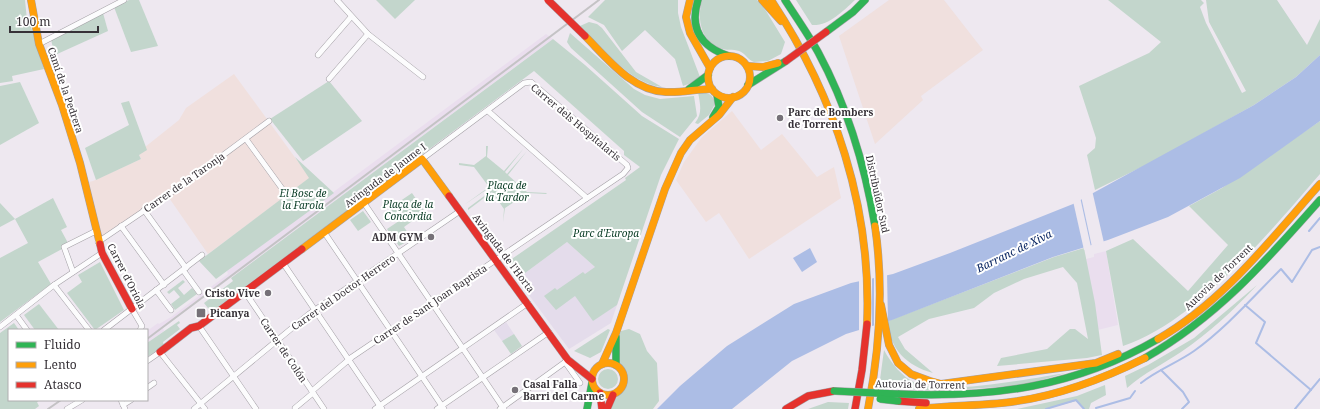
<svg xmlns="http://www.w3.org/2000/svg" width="1320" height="409" font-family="'Noto Serif',serif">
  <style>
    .built { fill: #eadeee }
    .industrial { fill: #f0e0de }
    .education { fill: #e4dceb }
    .green { fill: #c3d6cc }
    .water { fill: #acbde5 }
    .pier { fill: #eee8f0 }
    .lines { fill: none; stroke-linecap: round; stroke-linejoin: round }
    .stream { stroke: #acbde5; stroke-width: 2 }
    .street-casing { stroke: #a4a0a6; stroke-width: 6 }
    .fast-casing { stroke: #a4a0a6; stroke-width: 8 }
    .slow-casing { stroke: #a4a0a6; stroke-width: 8 }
    .jam-casing { stroke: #a4a0a6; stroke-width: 8 }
    .street { stroke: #fcfcfd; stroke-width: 5 }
    .fast { stroke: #30b455; stroke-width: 7 }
    .slow { stroke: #ff9f0a; stroke-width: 7 }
    .jam { stroke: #e5322d; stroke-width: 7 }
    .rail { stroke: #c4c3c5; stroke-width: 2 }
    .fast-bridge-casing { stroke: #a4a0a6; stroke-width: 8; stroke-linecap: butt }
    .jam-bridge-casing { stroke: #a4a0a6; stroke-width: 8; stroke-linecap: butt }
    .fast-bridge { stroke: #30b455; stroke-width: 7 }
    .jam-bridge { stroke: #e5322d; stroke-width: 7 }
    .poi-dot { fill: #767178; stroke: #fff; stroke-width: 1.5 }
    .labels { text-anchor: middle; stroke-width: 4; stroke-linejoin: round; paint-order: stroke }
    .street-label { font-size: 10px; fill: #363137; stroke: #fff }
    .poi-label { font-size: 10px; font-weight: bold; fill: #363137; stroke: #fff; text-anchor: start }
    .park-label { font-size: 10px; font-style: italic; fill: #073a23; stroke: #fff }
    .water-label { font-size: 11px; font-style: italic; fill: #092561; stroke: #fff }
  </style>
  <rect width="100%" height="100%" fill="#eee8f0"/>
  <g class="built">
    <path d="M546 34 553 39 163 328 164 331 147 343V331L158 323 159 324 171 317 228 274 227 271Z"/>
    <path d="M1106 251 1118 325 1098 330 1086 259 1094 257V254Z"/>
  </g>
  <g class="industrial">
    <path d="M889 0H944L983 50 921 96 923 100 875 144 839 36Z"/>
    <path d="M234 74 310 178 208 254 167 195 98 242 85 183 93 181 141 159 139 155 145 147 179 120 186 108Z"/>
    <path d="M732 111 761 150 782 134 817 177 834 167 841 198 749 259 719 213 706 222 676 180 684 162 702 137Z"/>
  </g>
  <g class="education">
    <path d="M567 242 595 267 620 296 611 323 569 349 517 279Z"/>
    <path d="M506 322 514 334 502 341 494 330Z"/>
  </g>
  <g class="green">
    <path d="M0 0H25L27 20 30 19 31 27 44 69 12 76 13 81 0 83Z"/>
    <path d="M129 0H139L158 46 131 52 114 7Z"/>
    <path d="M376 0H415L395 19Z"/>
    <path d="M605 0H678V13L681 27 700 77 694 82 683 86 675 59 645 30 622 51 604 25 588 17Z"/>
    <path d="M702 0H757L766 11 785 42 781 54 768 61 754 62C748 60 745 53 739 51 733 49 726 51 720 48 700 40 697 18 702 0Z"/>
    <path d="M796 0H855C843 11 829 26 812 25Z"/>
    <path d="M1108 0H1201L1204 3 1200 7 1206 23 1242 93 1246 91 1209 22 1206 0H1277L1307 45 1320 19V55L1296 77 1254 105 1152 162 1095 190 1087 155 1095 148 1096 138 1079 86 1149 53 1161 42Z"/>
    <path d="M103 13 108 31 55 55 51 40Z"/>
    <path d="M589 22 597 24 602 28 636 72 662 87C629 83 603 48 580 26Z"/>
    <path d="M570 33 634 89 645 95 660 99 694 96 697 116 680 137 642 112 571 48 567 42Z"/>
    <path d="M553 39 585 65 642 116 679 139 661 175 617 305 593 321 575 296 556 310 544 296 555 288 557 290 583 272 585 274 595 267 567 242 517 279 506 263 626 180 625 178 640 167 624 155V151L534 71 211 312 204 303 233 281 231 278Z"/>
    <path d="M329 81 362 121 303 161 270 119Z"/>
    <path d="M20 82 39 123 0 145V86Z"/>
    <path d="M698 92C707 92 714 94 715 104L709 115 698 124 695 123C703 113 700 104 698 92Z"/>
    <path d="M129 101 147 150 139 155 141 159 96 180 85 148 129 125 121 103Z"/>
    <path d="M1320 121V174C1269 233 1197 321 1123 346L1106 251 1133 239 1188 291 1228 245 1189 206 1222 188Z"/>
    <path d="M486 146H488L487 157 504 171 524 148 505 172 507 174 527 151 508 175 527 192 547 193 546 194 528 193 505 208 503 222 504 209 492 192 468 210V208L491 191 489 188 464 205 489 187 474 167 459 165V163L474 165 486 156Z"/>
    <path d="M295 157 334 193 216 279 199 261 309 178Z"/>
    <path d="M412 193 425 212 404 227 412 239 399 246 387 229 399 221 390 208Z"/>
    <path d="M53 198 67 227 61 230 68 243 63 246 62 249 38 262 51 284 0 322V258L28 243 15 219 0 227V203L15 219Z"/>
    <path d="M363 211 371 222 358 231 350 220Z"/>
    <path d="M1084 248 1095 303 1102 355 1087 358 997 366 1001 358 1047 349 1070 329H1075L1088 339 1077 283 1063 267 1024 279 994 293 974 308 929 319 898 337 905 349 933 373C907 366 889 349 888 321L1054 257Z"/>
    <path d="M100 262 124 310 95 330 67 293 82 282 78 275Z"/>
    <path d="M183 280 185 282 178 288 184 295 192 288 197 294 175 310 171 304 180 297 174 290 169 294 167 292Z"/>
    <path d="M1257 285C1234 310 1209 333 1181 352 1162 365 1145 372 1127 388L1125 376 1148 365 1194 338Z"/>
    <path d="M39 304 59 330H35L24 315Z"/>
    <path d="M179 321 180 323 177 325 180 329 163 342 164 346 147 357V343Z"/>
    <path d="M14 323 19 330H9V400H40L37 402 39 406 35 409H0V333Z"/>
    <path d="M608 329 610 330 601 352 590 358 574 351Z"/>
    <path d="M629 329 640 334 647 351 657 363 659 401 653 409H609C612 398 627 393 627 381 628 372 621 369 619 362 617 353 617 338 621 331Z"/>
    <path d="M514 334 522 346 511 354 502 341Z"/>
    <path d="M884 350C891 363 902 377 916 383 943 396 1033 378 1066 373L1024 385 940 391 879 387Z"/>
    <circle cx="608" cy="379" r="10"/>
    <path d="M1105 385 1106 395 1091 403 1089 409H1084L1076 401 1046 409H1017L1077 396Z"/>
    <path d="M828 402 849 403 848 409H808Z"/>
  </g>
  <g class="water">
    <path d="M1320 55V121L1240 178 1168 217 1108 240 1053 257 892 320 846 334 792 361 732 409H657L680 386 727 346 794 304 851 283 893 274 950 253 1073 204 1254 105 1296 77Z"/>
    <path d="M810 248 817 262 802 272 793 258Z"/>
  </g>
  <g class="pier">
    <path d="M1092 190 1104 243 1092 247 1081 196Z"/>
    <path d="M1080 197 1091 247 1084 250 1073 201Z"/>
    <path d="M887 273 888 323 874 327V276Z"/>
    <path d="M872 276V328L859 332V279Z"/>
  </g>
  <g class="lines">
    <g class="stream">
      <path d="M1309 231 1320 218"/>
      <path d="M1245 305 1265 322 1256 343 1311 390"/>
      <path d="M1161 370 1183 392 1189 402 1182 409"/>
      <path d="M1141 383C1157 370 1177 363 1194 351 1226 328 1253 297 1281 269L1292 282 1312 250 1320 247"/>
      <path d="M1096 408 1130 398 1135 391"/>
      <path d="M1046 409 1076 400 1084 409"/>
      <path d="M1295 409 1320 379"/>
    </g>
    <defs>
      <g id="street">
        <path d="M337 0 368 34 423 77"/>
        <path d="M39 44 124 0"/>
        <path d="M318 55 351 17"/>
        <path d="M329 79 368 34"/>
        <path d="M488 111 587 198"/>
        <path d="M246 139 286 194"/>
        <path d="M364 203 504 409"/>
        <path d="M144 210 186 268"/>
        <path d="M121 226 164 285"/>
        <path d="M324 232 444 409"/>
        <path d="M98 242 191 179 269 121"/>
        <path d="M283 263 382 409"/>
        <path d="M183 270 199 292"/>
        <path d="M73 272 64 247 96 231"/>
        <path d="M54 285 89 330"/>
        <path d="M156 290 171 310"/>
        <path d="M245 292 324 409"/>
        <path d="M132 309 142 326 140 330"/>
        <path d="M16 315 27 330"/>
        <path d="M199 326 256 409"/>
        <path d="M0 327 54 285 102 253"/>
        <path d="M104 330 202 255"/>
        <path d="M147 361 160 352 205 409"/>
        <path d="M565 362 580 383"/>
        <path d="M147 388 154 383"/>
        <path d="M312 391 352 357 623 174 628 168 627 165 531 82 524 83 422 159"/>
        <path d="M121 400 125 409"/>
        <path d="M123 405 131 400"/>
        <path d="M295 408 313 393"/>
        <path d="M67 409 82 400"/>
        <path d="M194 409 309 314 460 211"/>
        <path d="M375 409 528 303"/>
        <path d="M437 409 549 332"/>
        <path d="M500 409 568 360"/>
      </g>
      <g id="fast">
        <path d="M698 0C689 29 701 47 729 56"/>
        <path d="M785 0C796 17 808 34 818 52 847 106 865 165 875 226"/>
        <path d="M826 32 853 12 865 0"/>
        <path d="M748 85 786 61"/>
        <path d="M689 89 708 75"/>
        <path d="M713 117 719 107 717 95"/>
        <path d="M616 337V365"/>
        <path d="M1145 358C1217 317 1266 261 1320 200"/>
        <path d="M898 394C993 398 1075 387 1158 339"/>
        <path d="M587 409 592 383"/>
      </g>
      <g id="slow">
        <path d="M31 0 39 44 62 105 80 163 100 244"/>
        <path d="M690 0 686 17 690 33 710 68"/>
        <path d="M762 0 781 21"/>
        <path d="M771 0C835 96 872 208 867 324"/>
        <path d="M585 36C607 58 632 91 666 92 681 93 697 89 712 89"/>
        <circle cx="729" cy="77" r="21"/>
        <path d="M747 66 763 67 778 63"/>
        <path d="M302 249 422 159 449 196"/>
        <path d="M881 305 889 345 898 363 911 374 930 381 941 384 1096 363 1118 354"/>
        <path d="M1158 339C1223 302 1271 239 1320 184"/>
        <circle cx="608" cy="379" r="16"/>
        <path d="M602 364 616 333 665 189 681 153 690 140 719 115 733 97"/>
        <path d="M868 409C880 348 884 288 875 226"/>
        <path d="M919 409C950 405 981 406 1011 402 1058 396 1103 379 1145 358"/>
      </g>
      <g id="jam">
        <path d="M449 196 568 360 592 379"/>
        <path d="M100 244 102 253 132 309"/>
        <path d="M160 352 191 328 199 326 302 249"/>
        <path d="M600 393 602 409"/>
        <path d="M898 401 926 403"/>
        <path d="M607 409 613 395"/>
        <path d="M786 409 808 396 834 391"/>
        <path d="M855 409 862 370 867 324"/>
      </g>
    </defs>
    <use href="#street" class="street-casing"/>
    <use href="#fast" class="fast-casing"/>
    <use href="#slow" class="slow-casing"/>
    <use href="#jam" class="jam-casing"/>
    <use href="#street" class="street"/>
    <use href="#fast" class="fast"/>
    <use href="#slow" class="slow"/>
    <use href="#jam" class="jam"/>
    <g class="rail">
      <path d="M147 339 599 0"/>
      <path d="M48 409 61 400"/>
    </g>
    <defs>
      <g id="fast-bridge">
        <path d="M834 391 898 394"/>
        <path d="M880 399 898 401"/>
      </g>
      <g id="jam-bridge">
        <path d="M548 0 585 36"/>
        <path d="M786 61 826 32"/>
      </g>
    </defs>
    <use href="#fast-bridge" class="fast-bridge-casing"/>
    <use href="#jam-bridge" class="jam-bridge-casing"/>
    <use href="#fast-bridge" class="fast-bridge"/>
    <use href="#jam-bridge" class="jam-bridge"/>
  </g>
  <g class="poi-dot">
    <circle cx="780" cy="118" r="4"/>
    <circle cx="431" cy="237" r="4"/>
    <circle cx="268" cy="293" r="4"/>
    <rect x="196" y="308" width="10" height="10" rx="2"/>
    <circle cx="515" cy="390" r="4"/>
  </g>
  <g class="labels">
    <g class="street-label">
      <text transform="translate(66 90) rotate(71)" y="4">Camí de la Pedrera</text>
      <text transform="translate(576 122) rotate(40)" y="4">Carrer dels Hospitalaris</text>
      <text transform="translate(385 175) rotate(-37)" y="4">Avinguda de Jaume I</text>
      <text transform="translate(184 182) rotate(-35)" y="4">Carrer de la Taronja</text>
      <text transform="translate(878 194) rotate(78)" y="4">Distribuïdor Sud</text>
      <text transform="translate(504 253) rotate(53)" y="4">Avinguda de l'Horta</text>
      <text transform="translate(127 276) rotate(63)" y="4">Carrer d'Oriola</text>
      <text transform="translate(1218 277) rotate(-44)" y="4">Autovia de Torrent</text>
      <text transform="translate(343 292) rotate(-35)" y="4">Carrer del Doctor Herrero</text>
      <text transform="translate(430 304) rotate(-34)" y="4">Carrer de Sant Joan Baptista</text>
      <text transform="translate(284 350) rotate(56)" y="4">Carrer de Colón</text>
      <text transform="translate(920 384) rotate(1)" y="4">Autovia de Torrent</text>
    </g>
    <g class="poi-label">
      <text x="788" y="116">Parc de Bombers<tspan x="788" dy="12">de Torrent</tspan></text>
      <text x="423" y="241" text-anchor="end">ADM GYM</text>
      <text x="260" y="297" text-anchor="end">Cristo Vive</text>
      <text x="210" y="317">Picanya</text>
      <text x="523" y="388">Casal Falla<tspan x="523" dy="12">Barri del Carme</tspan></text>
    </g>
    <g class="park-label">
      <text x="507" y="189">Plaça de<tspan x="507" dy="12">la Tardor</tspan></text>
      <text x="303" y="197">El Bosc de<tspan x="303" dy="12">la Farola</tspan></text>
      <text x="408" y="208">Plaça de la<tspan x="408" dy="12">Concòrdia</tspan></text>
      <text x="606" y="237">Parc d'Europa</text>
    </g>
    <g class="water-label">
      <text transform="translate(1014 251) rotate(-26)" y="4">Barranc de Xiva</text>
    </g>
  </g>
  <rect x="8" y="329" width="140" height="72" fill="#ffffff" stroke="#afadaf"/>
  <rect x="16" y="342" width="20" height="6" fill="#30b455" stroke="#afadaf"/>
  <text x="44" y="349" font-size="12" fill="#363137">Fluido</text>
  <rect x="16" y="362" width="20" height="6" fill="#ff9f0a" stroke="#afadaf"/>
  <text x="44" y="369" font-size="12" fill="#363137">Lento</text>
  <rect x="16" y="382" width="20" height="6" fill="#e5322d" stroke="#afadaf"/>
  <text x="44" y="389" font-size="12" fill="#363137">Atasco</text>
  <path d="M10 26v6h88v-6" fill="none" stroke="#363137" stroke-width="2"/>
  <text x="16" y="26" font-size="12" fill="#363137" stroke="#ffffff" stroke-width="3" paint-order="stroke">100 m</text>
</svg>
